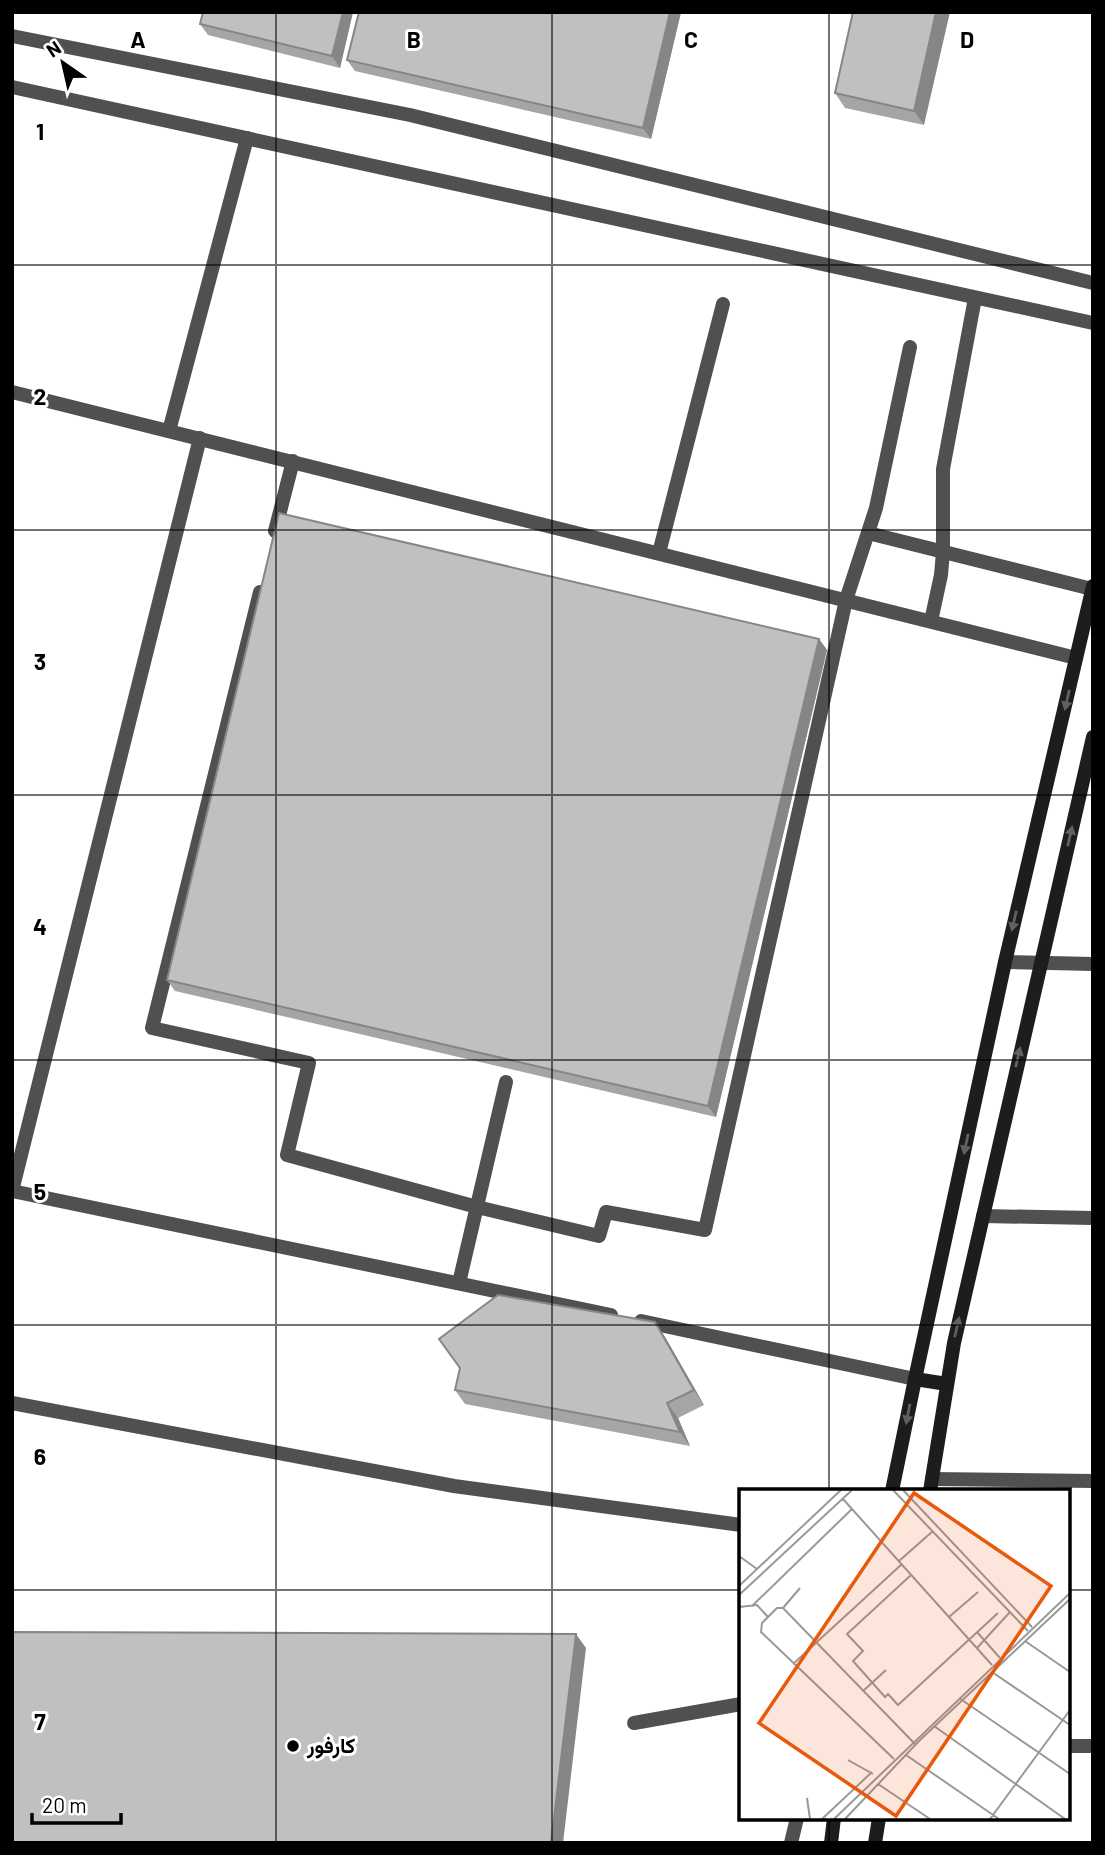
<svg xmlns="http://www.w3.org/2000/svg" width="1105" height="1855" font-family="Barlow,Vazirmatn,sans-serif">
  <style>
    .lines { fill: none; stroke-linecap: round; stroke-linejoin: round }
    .lane { stroke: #505050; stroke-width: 14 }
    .street { stroke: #505050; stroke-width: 14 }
    .secondary { stroke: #1d1d1d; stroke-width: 14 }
    .wall { fill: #a5a5a5 }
    .shaded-wall { fill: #868686 }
    .building { fill: #c0c0c0; stroke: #868686; stroke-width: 2 }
    .oneway { fill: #616161 }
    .grid { fill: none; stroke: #000; stroke-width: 2; stroke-opacity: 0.55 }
    .poi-dot { fill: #000; stroke: #fff; stroke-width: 2.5 }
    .labels { text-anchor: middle; stroke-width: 6; stroke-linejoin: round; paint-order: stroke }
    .poi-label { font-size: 21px; font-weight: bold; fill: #000; stroke: #fff; text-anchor: start }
    .inset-road { fill: none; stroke: #999; stroke-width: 2 }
    .view { fill: #e8590c; fill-opacity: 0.15; stroke: #e8590c; stroke-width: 3.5 }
    .inset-edge { fill: none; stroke: #000; stroke-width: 3.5 }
    .grid-label { font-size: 23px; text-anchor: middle; font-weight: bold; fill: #000; stroke: #fff; stroke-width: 6; stroke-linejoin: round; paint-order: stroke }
  </style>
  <rect width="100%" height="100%" fill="#fff"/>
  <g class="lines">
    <g class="lane">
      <path d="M12 36 410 115 1093 283"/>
      <path d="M12 87 1093 323"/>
      <path d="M12 392 1076 658"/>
      <path d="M169 431 247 138"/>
      <path d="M275 531 293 461"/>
      <path d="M868 533 1092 589"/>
      <path d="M659 553 723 304"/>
      <path d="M260 592 152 1028 309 1063 287 1155 477 1207 599 1236 606 1212 705 1230 846 600 876 508 910 347"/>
      <path d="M931 621 941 575 943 552V469L975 298"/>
      <path d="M12 1191 611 1315"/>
      <path d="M12 1191 200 438"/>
      <path d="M459 1283 506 1082"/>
      <path d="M641 1321 915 1379"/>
      <path d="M12 1403 454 1486 741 1525"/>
      <path d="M634 1723 741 1704"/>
      <path d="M791 1843 797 1818"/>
    </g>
    <g class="street">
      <path d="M1005 962 1093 964"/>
      <path d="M983 1216 1093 1218"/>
      <path d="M932 1479 1093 1481"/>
      <path d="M1068 1746H1093"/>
    </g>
    <g class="secondary">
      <path d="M915 1379 947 1384"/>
      <path d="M892 1491 915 1379 1005 962 1093 586"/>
      <path d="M930 1491 954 1343 1093 737"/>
      <path d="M831 1843 834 1818"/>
      <path d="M875 1843 879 1818"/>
    </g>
  </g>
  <g class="wall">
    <path d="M353 12 340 68 208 35 200 24Z"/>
    <path d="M681 12 651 139 355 71 347 60Z"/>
    <path d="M853 12 924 125 845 108 835 93Z"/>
    <path d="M819 639 827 650 716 1117 175 991 167 980Z"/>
    <path d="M665 1337 704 1405 678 1418 690 1446 465 1404 455 1390Z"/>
  </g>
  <g class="shaded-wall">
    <path d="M343 12H353L340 68 332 56Z"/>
    <path d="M670 12H681L651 139 643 128Z"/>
    <path d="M936 12H950L924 125 914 111Z"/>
    <path d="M819 639 827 650 716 1117 708 1106Z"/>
    <path d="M655 1322 665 1337 704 1405 694 1390Z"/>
    <path d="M667 1403 678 1418 690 1446 680 1432Z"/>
    <path d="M576 1634 586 1648 563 1843H551Z"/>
  </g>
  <g class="building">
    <path d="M203 12H343L332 56 200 24Z"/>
    <path d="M359 12H670L643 128 347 60Z"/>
    <path d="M853 12H936L914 111 835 93Z"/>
    <path d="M279 513 819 639 708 1106 167 980Z"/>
    <path d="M498 1295 655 1322 694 1390 667 1403 680 1432 455 1390 460 1368 439 1339Z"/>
    <path d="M12 1632 576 1634 551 1843H12Z"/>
  </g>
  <defs><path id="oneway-solid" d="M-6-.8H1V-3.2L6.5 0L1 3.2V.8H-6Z" transform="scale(1.75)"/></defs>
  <g class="oneway">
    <use href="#oneway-solid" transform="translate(1067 700) rotate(103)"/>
    <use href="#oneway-solid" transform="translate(1070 836) rotate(-77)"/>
    <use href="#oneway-solid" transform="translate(1014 921) rotate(103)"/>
    <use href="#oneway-solid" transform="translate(1018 1057) rotate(-77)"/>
    <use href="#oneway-solid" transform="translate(966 1144) rotate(102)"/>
    <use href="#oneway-solid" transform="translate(957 1327) rotate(-77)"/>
    <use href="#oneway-solid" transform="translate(908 1414) rotate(101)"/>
  </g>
  <path class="grid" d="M276 12V1843M552 12V1843M829 12V1491M12 265H1093M12 530H1093M12 795H1093M12 1060H1093M12 1325H1093M12 1590H741M1068 1590H1093M829 1818V1843"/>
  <circle class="poi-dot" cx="293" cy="1746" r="7"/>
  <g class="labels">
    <g class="poi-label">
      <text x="307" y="1753">كارفور</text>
    </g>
  </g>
  <g transform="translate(739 1489)">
    <rect width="331" height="331" fill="#fff"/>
    <path class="inset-road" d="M154 1 289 142M164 1 293 138M104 10 253 176M0 67 18 80M160 72 194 42M172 86 108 145 124 162 114 172 146 208 149 205 159 216 259 124M0 97 102 1M0 106 113 1M13 117 113 20M0 118 18 116 29 128M44 119 61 99M210 128 239 103M238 143 261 169M286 152 331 183M238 159 271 123M54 175 163 75M253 183 331 236M124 202 147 181M220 209 331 285M195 237 326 330M167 266 260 330M155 270 22 143 23 134 38 119H44L176 255M109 271 134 285M139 295 191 330M68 309 71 330M83 330 133 283M95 330 331 104M106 330 181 251 331 110M251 330 331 221"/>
    <path class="view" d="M175 4 312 97 157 327 20 234Z"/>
    <rect width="331" height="331" class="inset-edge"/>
  </g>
  <g class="grid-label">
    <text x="138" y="48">A</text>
    <text x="414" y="48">B</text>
    <text x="691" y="48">C</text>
    <text x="967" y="48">D</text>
    <text x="40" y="140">1</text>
    <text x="40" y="405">2</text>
    <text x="40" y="670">3</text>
    <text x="40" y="935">4</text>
    <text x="40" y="1200">5</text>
    <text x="40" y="1465">6</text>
    <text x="40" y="1730">7</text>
  </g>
  <rect width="1105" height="1855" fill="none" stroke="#000000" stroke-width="28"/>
  <g transform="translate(63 63) rotate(326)" stroke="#ffffff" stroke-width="5" paint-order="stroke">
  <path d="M0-5L12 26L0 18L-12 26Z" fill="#000000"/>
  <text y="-10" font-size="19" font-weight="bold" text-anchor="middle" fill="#000000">N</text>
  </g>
  <path d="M32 1813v10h89v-10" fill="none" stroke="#000000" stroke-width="3.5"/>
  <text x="42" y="1813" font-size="21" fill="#000000" stroke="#ffffff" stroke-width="5" paint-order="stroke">20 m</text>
</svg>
